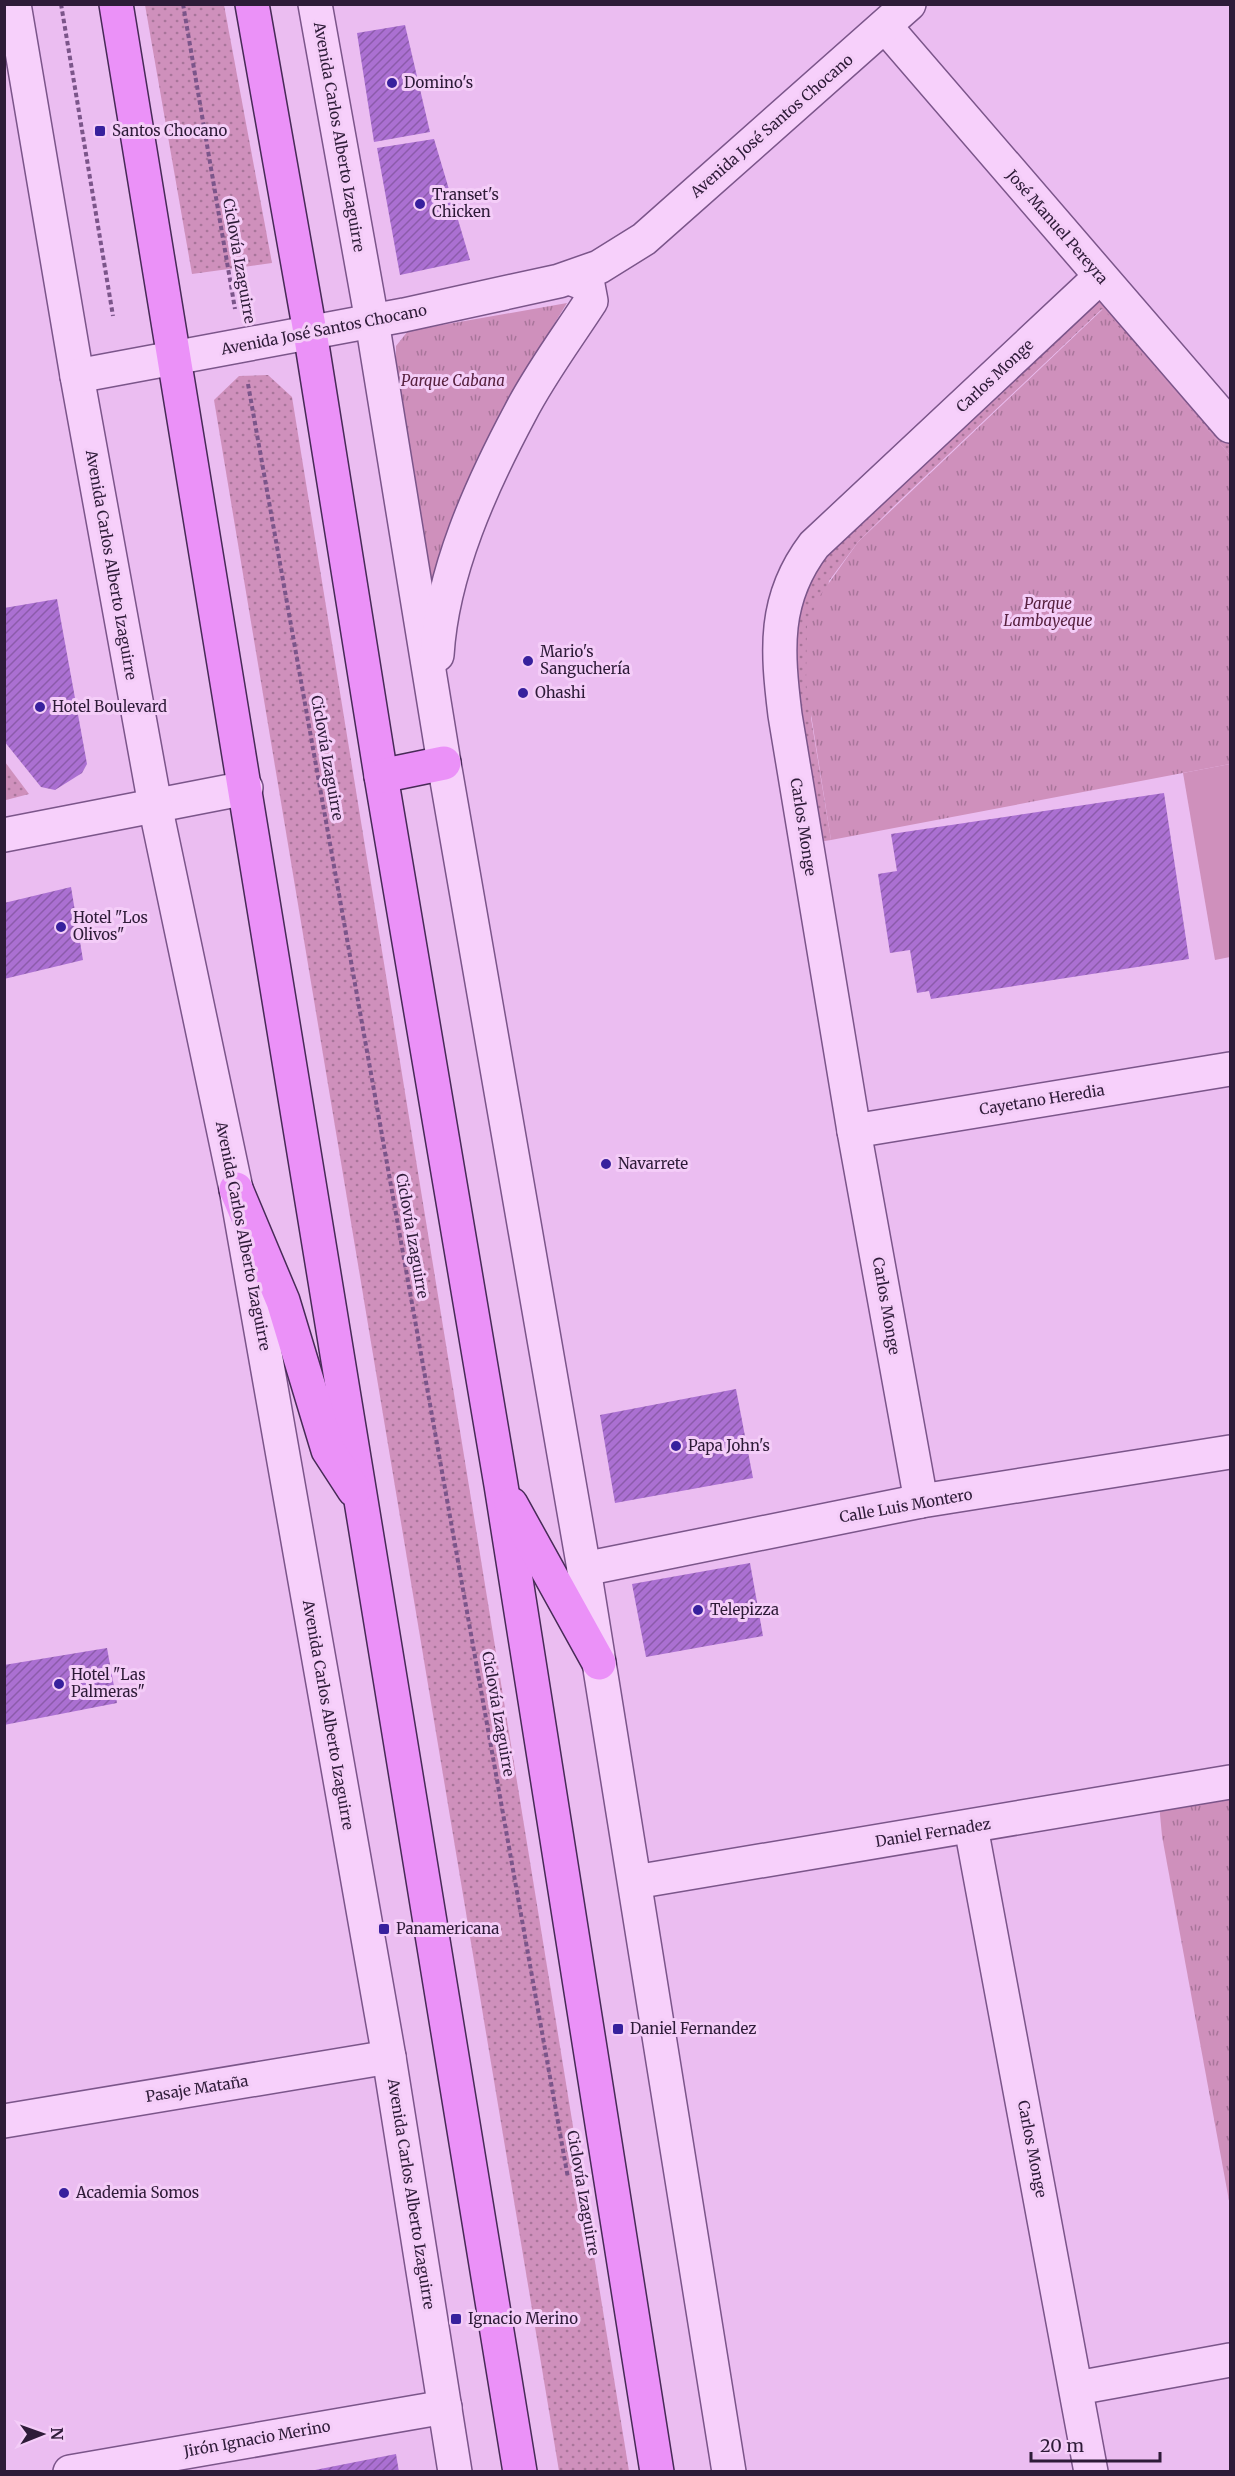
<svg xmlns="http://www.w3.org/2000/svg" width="1235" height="2476" font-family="Merriweather,serif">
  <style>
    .grass { fill: url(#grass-dots) }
    .park { fill: url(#park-tufts) }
    .pitch { fill: #cf90bc }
    .building { fill: url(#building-hatch) }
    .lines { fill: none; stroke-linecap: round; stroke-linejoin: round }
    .minor-casing { stroke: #7b558a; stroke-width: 36 }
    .tertiary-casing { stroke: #7b558a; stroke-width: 36 }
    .primary-casing { stroke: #472a57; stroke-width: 36 }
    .path { stroke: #7b558a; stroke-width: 4; stroke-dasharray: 4.5 3; stroke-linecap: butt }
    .minor { stroke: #f7d0fb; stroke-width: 33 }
    .tertiary { stroke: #f7d0fb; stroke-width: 33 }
    .primary { stroke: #eb91f8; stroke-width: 33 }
    .poi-dot { fill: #37209d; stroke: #f4cdf8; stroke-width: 2 }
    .labels { text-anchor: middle; stroke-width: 6; stroke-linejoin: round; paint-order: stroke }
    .poi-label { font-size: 15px; fill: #2e1b38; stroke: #f4cdf8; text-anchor: start }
    .street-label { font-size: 15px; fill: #2e1b38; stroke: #f4cdf8 }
    .park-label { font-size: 15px; font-style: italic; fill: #56203e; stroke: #f4cdf8 }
  </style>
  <defs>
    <pattern id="grass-dots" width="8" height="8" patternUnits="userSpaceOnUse" patternTransform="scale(1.5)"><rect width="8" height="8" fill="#cf90bc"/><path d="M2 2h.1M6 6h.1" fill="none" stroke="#a8759a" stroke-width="1.8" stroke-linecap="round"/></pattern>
    <pattern id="park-tufts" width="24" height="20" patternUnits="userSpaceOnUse" patternTransform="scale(1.5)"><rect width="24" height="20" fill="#cf90bc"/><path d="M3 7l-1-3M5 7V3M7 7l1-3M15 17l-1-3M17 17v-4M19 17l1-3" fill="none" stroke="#a8759a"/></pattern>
    <pattern id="building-hatch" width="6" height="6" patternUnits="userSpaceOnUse" patternTransform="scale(1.5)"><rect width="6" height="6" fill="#ab70d2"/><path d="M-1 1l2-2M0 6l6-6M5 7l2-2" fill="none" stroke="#8c5bab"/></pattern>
  </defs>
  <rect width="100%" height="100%" fill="#ebbdf1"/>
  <g class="grass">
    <path d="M145 5H224L272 263 192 274Z"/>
    <path d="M1100 277 1230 426V455L1102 309 892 508 858 542 829 581 811 718 831 840 806 844 787 592Z"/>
    <path d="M268 375 292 397 629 2471H559L214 400 239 376Z"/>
    <path d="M5 762 29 794 6 800Z"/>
  </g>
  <g class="park">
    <path d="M567 303 503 407 427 594 396 373V346L408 331Z"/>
    <path d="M1103 309 1230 455V764L831 840 806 683 807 626 819 597 858 542Z"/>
    <path d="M1230 1782V2206L1162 1836 1158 1793Z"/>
  </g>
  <path class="pitch" d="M1230 764V957L1215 960 1183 773Z"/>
  <g class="building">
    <path d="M405 25 430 132 374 142 357 33Z"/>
    <path d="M434 139 470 260 400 275 377 148Z"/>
    <path d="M57 599 87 764 82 773 55 790 41 787 4 741V608Z"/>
    <path d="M1164 793 1189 959 931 999 929 991 917 993 910 950 890 953 878 874 897 871 891 834Z"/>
    <path d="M71 887 83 960 4 979V903Z"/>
    <path d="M736 1389 753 1478 615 1503 600 1415Z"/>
    <path d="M750 1563 763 1636 646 1657 632 1584Z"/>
    <path d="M107 1648 117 1703 4 1725V1665Z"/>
    <path d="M396 2454 399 2472H315V2470Z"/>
  </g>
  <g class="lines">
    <defs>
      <g id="minor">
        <path d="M885 26 1230 426"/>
        <path d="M4 835 246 788"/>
        <path d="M854 1131 1230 1069"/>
        <path d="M921 1501 854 1131 785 715C777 650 773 599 814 545L1100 277"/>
        <path d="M584 1569 921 1501 1230 1452"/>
        <path d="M971 1827 1091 2472"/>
        <path d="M635 1882 1230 1782"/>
        <path d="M4 2121 389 2057"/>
        <path d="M1077 2388 1230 2360"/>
        <path d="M70 2472 445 2407"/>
      </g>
      <g id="tertiary">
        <path d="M14 4 77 376 155 805 236 1189 389 2057 455 2472"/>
        <path d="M315 4 372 321 444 763 584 1569 729 2472"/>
        <path d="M77 376 404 315 559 281 599 267 644 239 909 4"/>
        <path d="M437 655C442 572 481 486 520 413 540 374 567 338 591 301L588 285 570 278"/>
      </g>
      <g id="primary">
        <path d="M116 4 520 2472"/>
        <path d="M252 4 310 332 381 776 501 1485 657 2472"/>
        <path d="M381 776 444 763"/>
        <path d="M236 1189 283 1301 328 1450 354 1490"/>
        <path d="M511 1504 599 1663"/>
      </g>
    </defs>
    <use href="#minor" class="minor-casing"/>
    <use href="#tertiary" class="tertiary-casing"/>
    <use href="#primary" class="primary-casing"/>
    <g class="path">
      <path d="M61 4 113 316"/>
      <path d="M183 4 235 309"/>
      <path d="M248 384 568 2178"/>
    </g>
    <use href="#minor" class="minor"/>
    <use href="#tertiary" class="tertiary"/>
    <use href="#primary" class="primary"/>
  </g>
  <g class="poi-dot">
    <circle cx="392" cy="83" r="6"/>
    <rect x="94" y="125" width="12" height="12" rx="3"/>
    <circle cx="420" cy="204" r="6"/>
    <circle cx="528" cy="661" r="6"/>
    <circle cx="523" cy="693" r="6"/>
    <circle cx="40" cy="707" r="6"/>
    <circle cx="61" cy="927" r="6"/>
    <circle cx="606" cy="1164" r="6"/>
    <circle cx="676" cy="1446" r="6"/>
    <circle cx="698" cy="1610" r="6"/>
    <circle cx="59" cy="1684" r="6"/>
    <rect x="378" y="1923" width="12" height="12" rx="3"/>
    <rect x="612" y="2023" width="12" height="12" rx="3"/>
    <circle cx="64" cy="2193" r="6"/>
    <rect x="450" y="2313" width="12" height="12" rx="3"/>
  </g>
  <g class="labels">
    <g class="poi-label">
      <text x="404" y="88">Domino's</text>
      <text x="112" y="136">Santos Chocano</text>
      <text x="432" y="200">Transet's<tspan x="432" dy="17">Chicken</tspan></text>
      <text x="540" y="657">Mario's<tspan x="540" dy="17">Sanguchería</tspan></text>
      <text x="535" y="698">Ohashi</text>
      <text x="52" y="712">Hotel Boulevard</text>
      <text x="73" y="923">Hotel "Los<tspan x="73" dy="17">Olivos"</tspan></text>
      <text x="618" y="1169">Navarrete</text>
      <text x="688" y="1451">Papa John's</text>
      <text x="710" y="1615">Telepizza</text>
      <text x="71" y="1680">Hotel "Las<tspan x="71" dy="17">Palmeras"</tspan></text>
      <text x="396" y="1934">Panamericana</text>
      <text x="630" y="2034">Daniel Fernandez</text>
      <text x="76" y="2198">Academia Somos</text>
      <text x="468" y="2324">Ignacio Merino</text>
    </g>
    <g class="street-label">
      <text transform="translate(772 126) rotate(-41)" y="5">Avenida José Santos Chocano</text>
      <text transform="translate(339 137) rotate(80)" y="5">Avenida Carlos Alberto Izaguirre</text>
      <text transform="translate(1057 227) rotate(49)" y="5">José Manuel Pereyra</text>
      <text transform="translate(239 261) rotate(80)" y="5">Ciclovía Izaguirre</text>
      <text transform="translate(324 330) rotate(-11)" y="5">Avenida José Santos Chocano</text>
      <text transform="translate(995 376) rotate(-43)" y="5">Carlos Monge</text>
      <text transform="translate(111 565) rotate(80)" y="5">Avenida Carlos Alberto Izaguirre</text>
      <text transform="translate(327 758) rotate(80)" y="5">Ciclovía Izaguirre</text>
      <text transform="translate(803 827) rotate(81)" y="5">Carlos Monge</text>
      <text transform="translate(1042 1100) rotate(-9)" y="5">Cayetano Heredia</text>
      <text transform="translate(243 1236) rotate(79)" y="5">Avenida Carlos Alberto Izaguirre</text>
      <text transform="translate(412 1236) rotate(80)" y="5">Ciclovía Izaguirre</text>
      <text transform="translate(886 1306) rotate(80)" y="5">Carlos Monge</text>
      <text transform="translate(906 1506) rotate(-10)" y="5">Calle Luis Montero</text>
      <text transform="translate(498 1714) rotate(80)" y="5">Ciclovía Izaguirre</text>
      <text transform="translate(328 1715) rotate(80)" y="5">Avenida Carlos Alberto Izaguirre</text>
      <text transform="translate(933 1833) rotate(-9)" y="5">Daniel Fernadez</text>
      <text transform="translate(197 2089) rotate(-9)" y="5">Pasaje Mataña</text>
      <text transform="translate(1032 2149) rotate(79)" y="5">Carlos Monge</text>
      <text transform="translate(583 2193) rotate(80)" y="5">Ciclovía Izaguirre</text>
      <text transform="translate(411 2194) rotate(81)" y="5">Avenida Carlos Alberto Izaguirre</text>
      <text transform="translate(257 2439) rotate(-10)" y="5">Jirón Ignacio Merino</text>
    </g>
    <g class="park-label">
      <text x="453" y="386">Parque Cabana</text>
      <text x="1048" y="609">Parque<tspan x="1048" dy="17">Lambayeque</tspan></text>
    </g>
  </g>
  <rect width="1235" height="2476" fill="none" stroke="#2e1b38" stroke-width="12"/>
  <g transform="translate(42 2434) rotate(89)" stroke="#f4cdf8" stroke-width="4.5" paint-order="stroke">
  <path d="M0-4.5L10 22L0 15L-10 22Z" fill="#2e1b38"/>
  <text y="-9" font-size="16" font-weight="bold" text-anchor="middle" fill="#2e1b38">N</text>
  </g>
  <path d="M1031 2452v9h129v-9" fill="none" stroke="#2e1b38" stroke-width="3"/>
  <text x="1040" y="2452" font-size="18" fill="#2e1b38" stroke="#f4cdf8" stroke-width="4.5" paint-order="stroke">20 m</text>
</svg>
